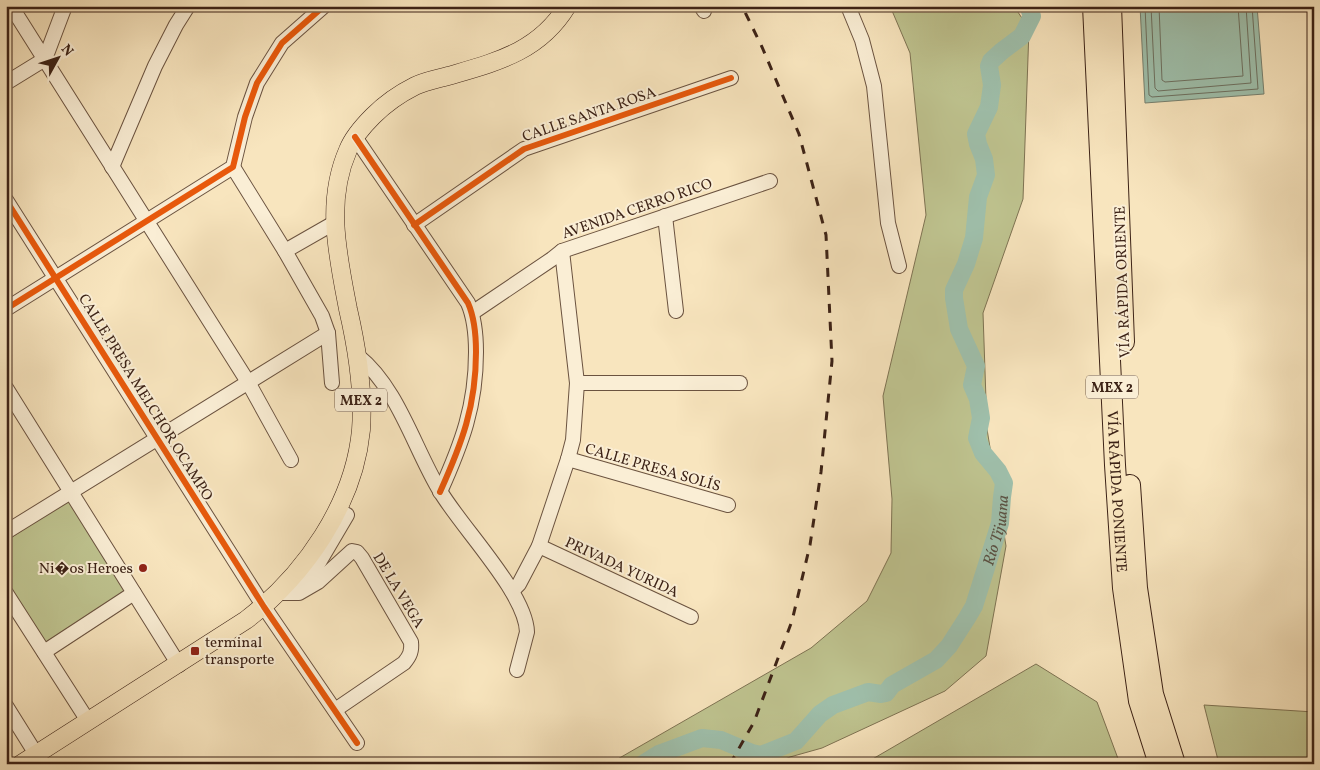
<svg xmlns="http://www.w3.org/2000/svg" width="1320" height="770" font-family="Vollkorn,serif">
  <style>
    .green { fill: #bfc490; stroke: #7e7353 }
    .water { fill: #9fc0ac; stroke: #778170 }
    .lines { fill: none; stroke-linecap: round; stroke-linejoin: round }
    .shore { stroke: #6e7161; stroke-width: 1 }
    .river { stroke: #9fc0ac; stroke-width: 18 }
    .minor-casing { stroke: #6b5340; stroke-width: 16 }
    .major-casing { stroke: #3c2216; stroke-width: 19 }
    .highway-casing { stroke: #3c2216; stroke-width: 22 }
    .minor { stroke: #faeed5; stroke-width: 14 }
    .major { stroke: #f8e5be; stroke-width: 18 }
    .highway { stroke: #f8e5be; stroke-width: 20 }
    .rail { stroke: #3c2216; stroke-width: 3; stroke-dasharray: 9 9; stroke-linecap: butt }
    .cycleway-casing { stroke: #faeed5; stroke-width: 9 }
    .cycleway { stroke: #e8590c; stroke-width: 6 }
    .poi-dot { fill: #8f2418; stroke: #faeed5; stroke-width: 2 }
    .labels { text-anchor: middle; stroke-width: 4; stroke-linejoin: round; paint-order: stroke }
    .shield { fill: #faeed5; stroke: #755f4f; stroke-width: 1 }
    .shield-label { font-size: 14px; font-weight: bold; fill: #3c2216 }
    .street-label { font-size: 15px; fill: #3c2216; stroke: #faeed5 }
    .poi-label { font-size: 15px; fill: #3c2216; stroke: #faeed5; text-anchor: end }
    .water-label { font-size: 16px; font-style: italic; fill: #5a5143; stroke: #faeed5 }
  </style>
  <rect width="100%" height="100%" fill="#f8e5be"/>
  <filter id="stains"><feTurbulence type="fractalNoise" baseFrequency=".004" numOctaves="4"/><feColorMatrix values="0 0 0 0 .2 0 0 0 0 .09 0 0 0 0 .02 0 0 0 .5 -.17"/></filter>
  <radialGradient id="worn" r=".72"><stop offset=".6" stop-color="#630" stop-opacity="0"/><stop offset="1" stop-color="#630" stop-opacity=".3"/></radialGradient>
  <g class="green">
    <path d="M890 6H1014L1029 29 1023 199 983 313 987 429 1006 546 986 656 945 691 822 748 790 757 774 764H609L811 648 867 601 891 553 892 499 883 396 926 215 910 53Z"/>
    <path d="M71 498 130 592 45 647 6 584V541Z"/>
    <path d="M1036 664 1097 702 1120 764H864Z"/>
    <path d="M1204 705 1314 712V764H1219Z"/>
  </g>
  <path class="water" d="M1140 6H1257L1264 94 1145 103Z"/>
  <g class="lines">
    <g class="shore">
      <path d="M1145 6 1149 95 1152 97 1258 89 1252 6"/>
      <path d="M1151 6 1155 88 1158 91 1251 83 1246 6"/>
      <path d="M1159 6 1162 80 1165 82 1243 76 1238 6"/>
    </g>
    <path class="river" id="s1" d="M643 764 659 754 702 738 721 740 752 753 761 755 796 741 820 714 833 705 868 692 881 694 886 693 892 685 936 660 949 646 967 618 974 606 1000 523 1002 497 1004 483 998 471 983 453 977 438 981 418 978 399 972 385 976 366 959 329 954 298V290L966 264 974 238 978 197 986 175 984 159 978 144 976 134 989 107 992 85 989 66 991 61 1002 51 1022 36 1032 16 1028 6"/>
    <defs>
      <g id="minor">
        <path d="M11 6 248 382 291 460"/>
        <path d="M701 6 704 11"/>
        <path d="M848 6 862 40 874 86 888 223 899 266"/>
        <path d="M6 83 45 59 65 6"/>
        <path d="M355 137 468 303C475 319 476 335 476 352 476 406 462 443 440 492"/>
        <path d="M112 167 155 66 176 25 188 6"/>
        <path d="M233 167 285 251 322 316 328 333 332 383"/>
        <path d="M6 200 264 607 357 743"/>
        <path d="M665 216 676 311"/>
        <path d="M414 225 524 149 731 78"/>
        <path d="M285 251 334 223"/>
        <path d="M6 309 233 167 245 117 257 83 282 43 324 6"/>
        <path d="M472 313 552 259 562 251 770 181"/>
        <path d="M358 356C398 388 414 448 440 491 461 527 526 593 527 632L517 670"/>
        <path d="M577 383H740"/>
        <path d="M6 388 179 665"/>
        <path d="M568 459 728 505"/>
        <path d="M6 532 328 333"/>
        <path d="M539 546 691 617"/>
        <path d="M297 590 314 571 347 515 337 510"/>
        <path d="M512 591 519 584 539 546 568 459 573 440 577 383 562 251"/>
        <path d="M6 593 88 721"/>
        <path d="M279 593H299L318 582 352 551 357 552 362 558 411 642C412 651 410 656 404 663L335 710"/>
        <path d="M44 652 134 593"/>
        <path d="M6 706 36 754"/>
      </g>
      <path id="major" d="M21 764 246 620C305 575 354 504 361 430 364 389 357 348 348 309 338 256 325 202 348 150 353 137 363 126 373 116 385 104 399 94 415 86 425 81 437 79 448 76 496 62 539 52 567 6"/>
      <g id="highway">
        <path id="s2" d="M1093 6 1115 465 1123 588 1139 701 1159 764"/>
        <path d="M1111 6 1124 342"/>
        <path d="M1130 485 1137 588 1153 694 1175 764"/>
      </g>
    </defs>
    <use href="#minor" class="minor-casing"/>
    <use href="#major" class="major-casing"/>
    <use href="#highway" class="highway-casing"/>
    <use href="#minor" class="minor"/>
    <use href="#major" class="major"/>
    <use href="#highway" class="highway"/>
    <path class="rail" d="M730 764 754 722 792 621 810 545 821 472 832 361 826 235 799 134 762 47 742 6"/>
    <defs>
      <g id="cycleway">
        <path d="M355 137 468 303C475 319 476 335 476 352 476 406 462 443 440 492"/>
        <path d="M6 200 264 607 357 743"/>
        <path d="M414 225 524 149 731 78"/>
        <path d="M6 309 233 167 245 117 257 83 282 43 324 6"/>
      </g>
    </defs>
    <use href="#cycleway" class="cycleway-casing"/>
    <use href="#cycleway" class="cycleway"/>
  </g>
  <g class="poi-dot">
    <circle cx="143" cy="568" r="5"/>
    <rect x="190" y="646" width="10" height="10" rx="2.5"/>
  </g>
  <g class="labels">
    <g class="shield">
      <rect x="1086" y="375.5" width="52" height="23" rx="4"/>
      <rect x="335" y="388.5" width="52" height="23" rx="4"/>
    </g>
    <g class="shield-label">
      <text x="1112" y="392">MEX 2</text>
      <text x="361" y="405">MEX 2</text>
    </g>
    <g class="street-label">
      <text transform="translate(589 114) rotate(-19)" y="5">CALLE SANTA ROSA</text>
      <text transform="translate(637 208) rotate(-19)" y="5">AVENIDA CERRO RICO</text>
      <text transform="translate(1122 282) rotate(-92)" y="5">VÍA RÁPIDA ORIENTE</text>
      <text transform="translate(146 397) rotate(58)" y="5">CALLE PRESA MELCHOR OCAMPO</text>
      <text transform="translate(653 467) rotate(16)" y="5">CALLE PRESA SOLÍS</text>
      <text dy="5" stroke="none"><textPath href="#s2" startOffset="486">VÍA RÁPIDA PONIENTE</textPath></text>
      <text transform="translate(622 567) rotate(25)" y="5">PRIVADA YURIDA</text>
      <text transform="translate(399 590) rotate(59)" y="5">DE LA VEGA</text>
    </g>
    <g class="poi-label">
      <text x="133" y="573">Ni�os Heroes</text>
      <text x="205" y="647" text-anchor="start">terminal<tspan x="205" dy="17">transporte</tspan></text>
    </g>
    <g class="water-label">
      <text dy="6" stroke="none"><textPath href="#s1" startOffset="478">Río Tijuana</textPath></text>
    </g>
  </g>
  <rect width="1320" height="770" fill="none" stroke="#f8e5be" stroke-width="25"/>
  <rect x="8" y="8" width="1305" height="755" fill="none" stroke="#3c2216" stroke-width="2.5"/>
  <rect x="12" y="12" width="1295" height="745" fill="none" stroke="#3c2216"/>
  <g transform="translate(58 58) rotate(50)" stroke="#faeed5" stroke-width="4" paint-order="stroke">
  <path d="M0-4L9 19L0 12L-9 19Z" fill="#3c2216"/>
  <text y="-8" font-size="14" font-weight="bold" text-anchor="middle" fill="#3c2216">N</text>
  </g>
  <rect width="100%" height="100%" filter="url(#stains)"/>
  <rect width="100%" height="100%" fill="url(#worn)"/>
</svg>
